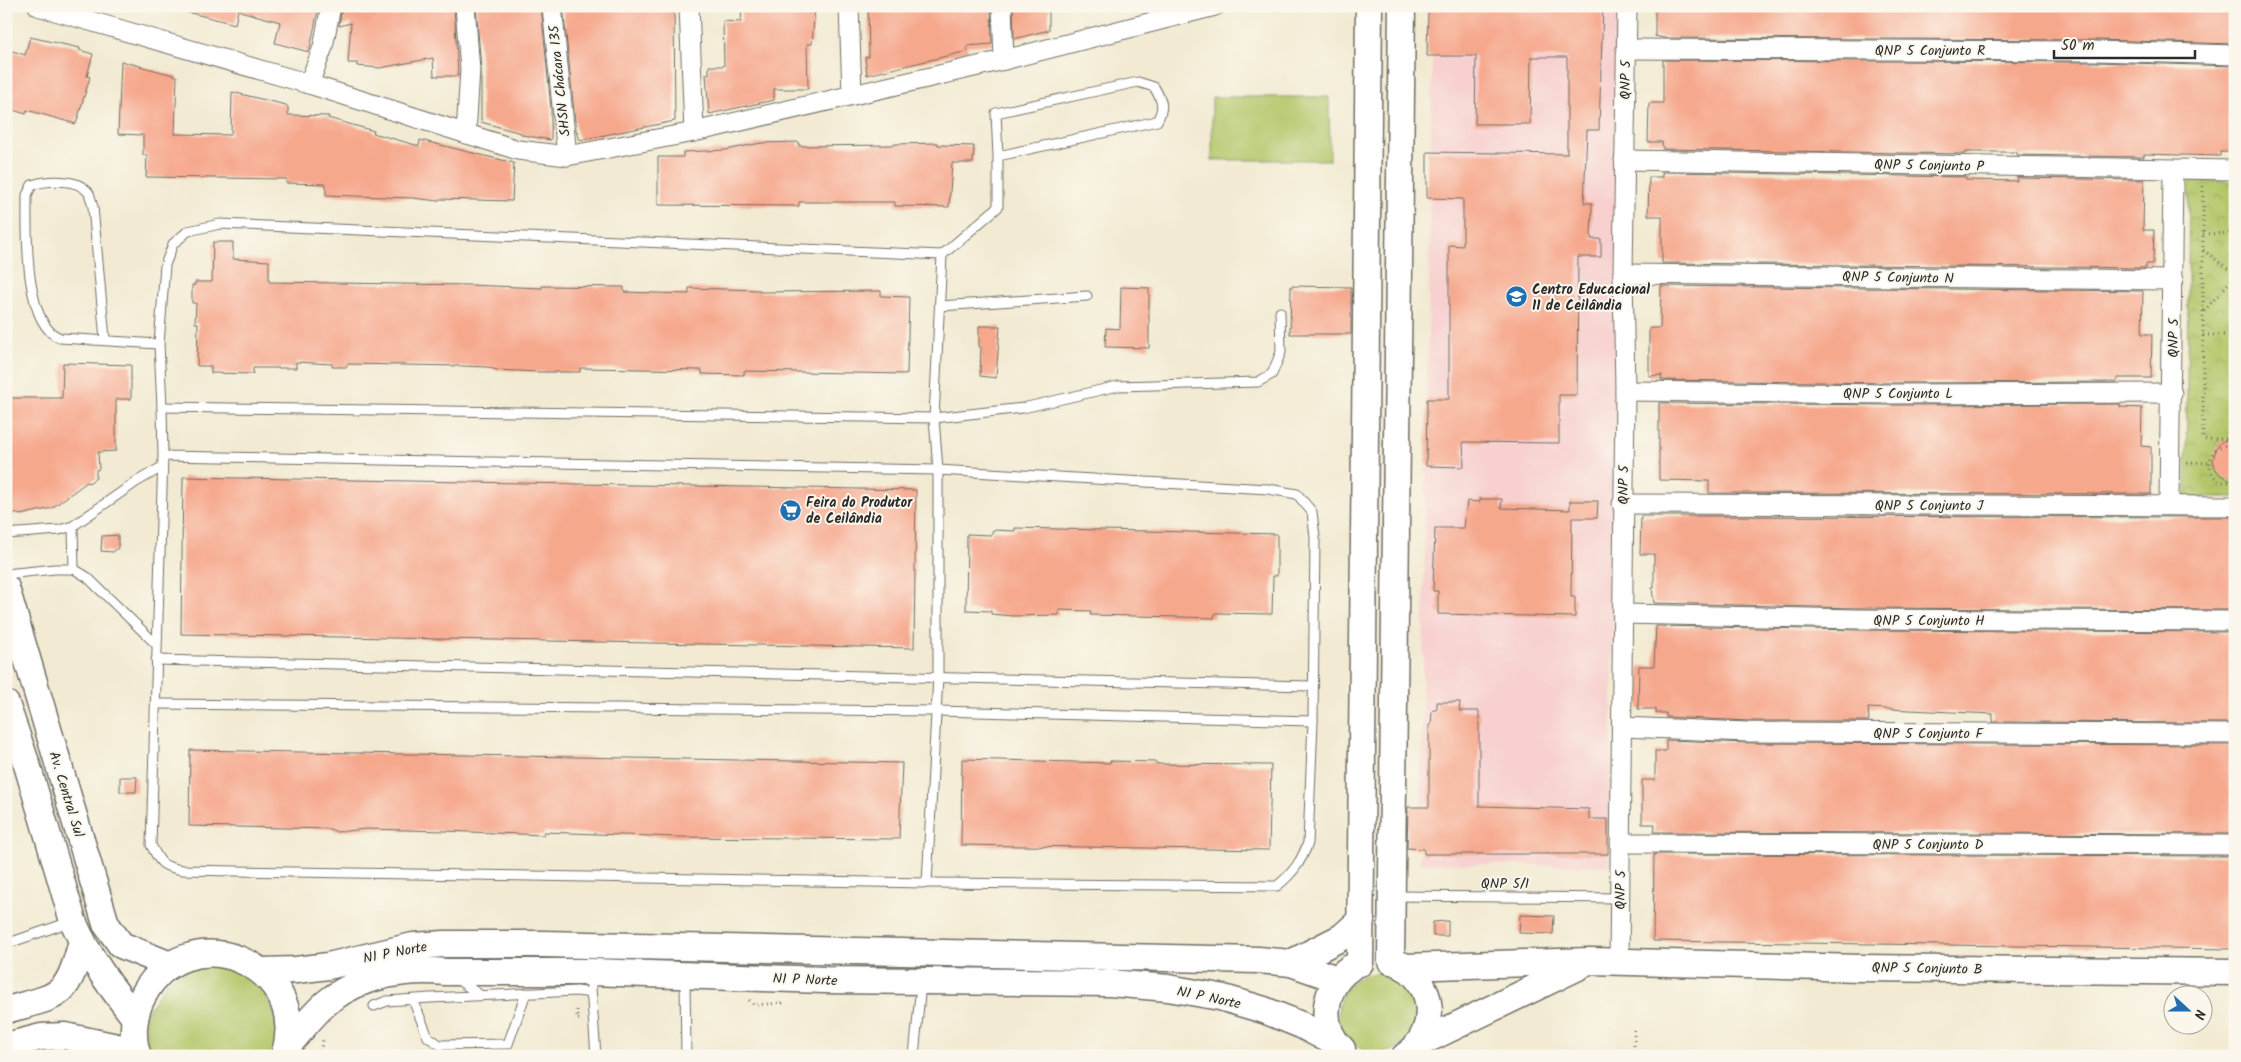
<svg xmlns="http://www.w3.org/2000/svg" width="2241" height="1062" font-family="Kalam,sans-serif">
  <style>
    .built { fill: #f7d0cf }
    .green { fill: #b3c76b; stroke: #6f794b }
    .park { fill: url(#park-crowns); stroke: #6f794b }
    .building { fill: #f6a88d }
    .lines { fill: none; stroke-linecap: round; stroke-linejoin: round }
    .lane-casing { stroke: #716e65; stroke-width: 11 }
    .street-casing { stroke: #716e65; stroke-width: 21 }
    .secondary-casing { stroke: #716e65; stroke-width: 29 }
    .path { stroke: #716e65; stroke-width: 3; stroke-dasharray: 1 4; stroke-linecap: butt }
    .lane { stroke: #fff; stroke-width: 9 }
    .street { stroke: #fff; stroke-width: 19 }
    .secondary { stroke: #fff; stroke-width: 26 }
    .labels { text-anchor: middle; stroke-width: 4; stroke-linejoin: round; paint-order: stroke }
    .street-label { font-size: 14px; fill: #2b2b2b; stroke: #fbf7ec }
    .poi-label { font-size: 14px; font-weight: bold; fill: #2b2b2b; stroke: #fbf7ec; text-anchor: start }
  </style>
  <defs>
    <pattern id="park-crowns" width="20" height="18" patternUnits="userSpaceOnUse" patternTransform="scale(1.25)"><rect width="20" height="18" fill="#b3c76b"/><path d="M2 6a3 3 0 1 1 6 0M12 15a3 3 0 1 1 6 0" fill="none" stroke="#9aab5d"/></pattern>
  </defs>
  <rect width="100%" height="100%" fill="#fbf7ec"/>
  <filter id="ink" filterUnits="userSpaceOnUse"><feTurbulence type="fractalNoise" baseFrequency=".02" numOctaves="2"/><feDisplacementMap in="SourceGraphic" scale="10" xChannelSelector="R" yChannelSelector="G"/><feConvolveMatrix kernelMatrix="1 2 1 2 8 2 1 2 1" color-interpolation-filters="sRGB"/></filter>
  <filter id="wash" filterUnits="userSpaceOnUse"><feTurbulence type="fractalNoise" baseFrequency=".0096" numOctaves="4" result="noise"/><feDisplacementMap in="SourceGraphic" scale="20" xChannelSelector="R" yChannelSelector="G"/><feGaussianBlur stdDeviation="1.12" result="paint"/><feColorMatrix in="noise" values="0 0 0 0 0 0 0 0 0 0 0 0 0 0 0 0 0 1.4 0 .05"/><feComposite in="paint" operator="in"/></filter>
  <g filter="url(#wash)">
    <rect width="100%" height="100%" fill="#f2ead2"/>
    <path class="built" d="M1433 6H1621L1610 866 1420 863Z"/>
    <g class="green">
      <path d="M1212 97H1329L1330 160H1212Z"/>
      <path d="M220 965C228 968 239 971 246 975 272 991 283 1028 273 1056H147L145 1015 168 980 192 967Z"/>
      <circle cx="1378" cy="1013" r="40"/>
    </g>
    <path class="park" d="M2189 181H2235V497H2186Z"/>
    <g id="blocks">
      <g class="building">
        <path d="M188 6H239L235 24 187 12Z"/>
        <path d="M241 6H319L309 52 275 43 280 22 240 11Z"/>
        <path d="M342 6H454L458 76H434L433 58 380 68 357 66V63H348L351 23 339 26Z"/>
        <path d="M476 6H541L551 109V140L522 135 521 133 481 122V69Z"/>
        <path d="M563 6H674L675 121 580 140 576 130Z"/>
        <path d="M742 6H815L812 44H807L808 89H774V100L709 114 706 74H709V66H724L723 21 741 22Z"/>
        <path d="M868 6 991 8 992 44 967 46 968 51 867 75 865 57H869Z"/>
        <path d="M1013 6H1049V30L1014 39Z"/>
        <path d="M1445 6H1603L1599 130H1587L1584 203H1592L1591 239H1601V257H1578L1577 395H1559V443L1463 442 1464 467 1426 466 1427 399H1449V245L1463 246V199L1427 198V152L1567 154V57H1531L1530 124H1475L1476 56H1427L1428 10H1445Z"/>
        <path d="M1655 6H2235V44L2095 40 1664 38 1655 36Z"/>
        <path d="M30 37 80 48 79 50 93 54 87 76 90 77 76 124 27 110 26 114 6 108V49L25 55Z"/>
        <path d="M1663 60 2095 62 2235 66V152H2220V156L2144 154V157L2017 155V152H1966V154L1663 149 1662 142H1648L1649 103H1663Z"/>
        <path d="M121 61 177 76 175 134 231 135 232 92 286 105 288 107V115L329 116 328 118 374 131 373 133 419 146 420 140 514 163 512 201 439 199 438 201 413 198 326 195V184L286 183V179L146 177 147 155H143V135L118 134Z"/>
        <path d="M799 142V146L895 145V144L938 143V145L974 146 973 163H952L949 207 895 206V202H799V206L658 205V157H683V152L726 150 761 143Z"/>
        <path d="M1662 172 1966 177V180L2017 181V178L2144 180 2143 230H2154L2153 264H2146V268L1662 263V216H1648L1649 177H1662Z"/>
        <path d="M213 242H233V259L269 261V282L469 285 542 288V286L624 287V292L689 294V288L760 290V292L881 291V296L909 297 907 374 744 371V375L702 374V370L580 368V372H538L496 370 487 367 462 366 347 364V367H332V364L296 362V368H253V374L211 373V366H197L198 323H195L196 303H192V285H195V282H212Z"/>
        <path d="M1291 286 1351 287V334H1290Z"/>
        <path d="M1661 286 2143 291 2142 334H2152L2151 378H2117V382L1890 383 1661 380 1662 375 1649 376V328H1660Z"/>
        <path d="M1121 287 1149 288V348L1105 347 1106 328 1120 329Z"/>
        <path d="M979 326H1000L996 378 980 376 981 347H979Z"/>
        <path d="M63 363 131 365V399H116V451L98 452 99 469 96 470V478L89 483 87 482 52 508 20 515 16 513 6 517V398H62Z"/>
        <path d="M1659 403 1890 405 2120 404V407L2142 408 2141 446 2151 447V494L1709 493V481L1659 480Z"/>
        <path d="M2235 438V482L2220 475 2215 468 2213 460 2217 446 2223 441Z"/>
        <path d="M183 477 916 490 914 648 181 634Z"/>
        <path d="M1480 499H1502L1501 508 1570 510V501H1598L1597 518H1572L1571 597H1575V617L1438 614V591H1433L1435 528H1464L1467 501 1480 502Z"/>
        <path d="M1641 516 2235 517V610L1858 608 1654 603 1652 588H1654V554H1640Z"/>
        <path d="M1015 528 1277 534V576H1273L1272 614 1215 613 1214 618 1181 617 1090 615 1091 611 1059 610V615L1013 616 991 614V611L966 610 967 534 991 535 993 530 1015 531Z"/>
        <path d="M118 535V548L113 552 101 551 102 536Z"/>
        <path d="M1656 626 1858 630 2235 632V723L1993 722V714L1868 708 1869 721H1748L1666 717V713H1656V709H1638L1639 666H1654Z"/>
        <path d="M1437 702H1460L1459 711H1479V806L1589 809V819H1608V854H1424V849L1407 848 1408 807H1429V725H1431L1432 711 1437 709Z"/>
        <path d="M1666 740 1748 743 2235 745V834L1654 832 1655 824H1642V780H1655V751H1666Z"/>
        <path d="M190 750 902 763 899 839 676 837 544 832V835L445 831 366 829 337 832 330 829 189 826Z"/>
        <path d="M962 759 1110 763V761L1156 762 1157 764 1271 765 1269 850 961 845Z"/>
        <path d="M120 777H137L136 792H120Z"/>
        <path d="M1654 854 2235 856V949L1653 941Z"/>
        <path d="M1520 915 1554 916 1553 934 1519 933Z"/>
        <path d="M1448 921V936H1433V922Z"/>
      </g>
    </g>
  </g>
  <g filter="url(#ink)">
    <use href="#blocks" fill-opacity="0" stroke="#716e65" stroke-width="1"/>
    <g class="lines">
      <defs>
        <g id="lane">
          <path d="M940 306 1087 296"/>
          <path d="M105 339 93 207C91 202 91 196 88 192 77 178 47 180 32 185L27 195C27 229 23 324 60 338L159 344"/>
          <path d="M162 407 934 418 1023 408 1118 386 1258 382 1272 374 1281 352 1280 312"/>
          <path d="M163 456 938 470 1268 489 1297 494 1312 512 1315 537 1313 721 1308 843C1301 862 1293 873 1277 886L927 883 183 870C162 867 160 863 151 845L163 456 162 407 159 344 165 265 173 244 188 231 220 224 942 255 998 207V156L1157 121C1165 107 1162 100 1154 87L1138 82 996 113 998 156"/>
          <path d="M73 526 74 569"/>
          <path d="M6 534 59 530 73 526 136 482 162 467"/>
          <path d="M6 574 55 569H74L87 577 156 644"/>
          <path d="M156 660 1312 686"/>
          <path d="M157 704 937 711 1313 721"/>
          <path d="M927 883 938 676V470L934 418 942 255"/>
          <path d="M1393 896 1620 898"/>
          <path d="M6 944 70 922"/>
          <path d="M590 974 596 1056"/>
          <path d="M685 978 686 1056"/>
          <path d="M457 979 480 995"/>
          <path d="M413 1000 428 1037 440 1045 508 1044 526 993"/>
          <path d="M374 1006 387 1001 430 998 577 991 591 993"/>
          <path d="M914 1056 921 984"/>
        </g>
        <g id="street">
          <path d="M38 6 309 84 518 150 567 156 694 132 1004 60 1215 6"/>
          <path d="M465 6 470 70 466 134"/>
          <path d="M552 6 567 156"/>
          <path d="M689 6 694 132"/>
          <path d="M849 6 852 94"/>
          <path d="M1002 6 1004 60"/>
          <path d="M1626 49 2095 51 2235 55"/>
          <path d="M309 84 323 47 331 6"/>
          <path d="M1624 160 2235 170"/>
          <path d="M1623 274 2173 280"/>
          <path d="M1625 391 1890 394 2172 393"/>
          <path d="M1622 504 2235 506"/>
          <path d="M2169 505 2173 170"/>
          <path d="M1623 614 1858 619 2235 621"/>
          <path d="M1622 727 1748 732 2235 734"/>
          <path d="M1621 843 2235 845"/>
          <path d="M1619 963 1625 391 1623 274 1627 6"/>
        </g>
        <g id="secondary">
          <path d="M6 588 106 924 121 945 170 965"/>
          <path d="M6 704 28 768 73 921C88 957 111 987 135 1018"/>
          <path d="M1391 961 1402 6"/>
          <path d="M1395 962C1435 977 1441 1032 1405 1056"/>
          <path d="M1291 963 1342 937 1361 920"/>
          <path d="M1360 963 1369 6"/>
          <path d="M1404 967 1590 961 1862 968 2235 972"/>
          <path d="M261 971 296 970 328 966 413 946 444 944H543L1258 960 1291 963 1337 979"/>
          <path d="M6 1010C61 995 67 999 82 941"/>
          <path d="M1420 1043 1580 966"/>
          <path d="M288 1045C302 1030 314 1012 330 1000 362 975 407 968 446 972H590L825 980 1110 983 1168 988 1220 997 1264 1010 1301 1025 1337 1044"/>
          <path d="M6 1046 41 1037 65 1036 136 1051"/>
          <path d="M1342 1049C1317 1026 1324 986 1350 968"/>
          <path d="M138 1056C131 1037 133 1014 143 996 186 913 311 963 285 1053"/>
        </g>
      </defs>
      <use href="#lane" class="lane-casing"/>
      <use href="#street" class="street-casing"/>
      <use href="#secondary" class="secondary-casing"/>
      <g class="path">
        <path d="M2203 186V439H2235"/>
        <path d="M2203 234 2235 233"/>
        <path d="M2203 250 2235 274"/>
        <path d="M2204 311 2235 276"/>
        <path d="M2203 335H2235"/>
        <path d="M2235 446C2201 438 2202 491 2235 481"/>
        <path d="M2187 462 2209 463"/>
        <path d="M749 1000 754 1005 782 1003 784 1001"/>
        <path d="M577 1010V1019H581"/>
        <path d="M319 1056 323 1040"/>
        <path d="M1634 1056V1028"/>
      </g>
      <use href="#lane" class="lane"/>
      <use href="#street" class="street"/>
      <use href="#secondary" class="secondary"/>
    </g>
  </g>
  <defs>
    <symbol id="school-disc" viewBox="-11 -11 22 22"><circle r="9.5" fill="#1f6fb2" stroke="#fbf7ec"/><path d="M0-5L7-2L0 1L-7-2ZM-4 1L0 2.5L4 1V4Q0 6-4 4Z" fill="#fff"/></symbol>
    <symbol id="supermarket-disc" viewBox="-11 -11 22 22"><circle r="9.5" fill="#1f6fb2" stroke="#fbf7ec"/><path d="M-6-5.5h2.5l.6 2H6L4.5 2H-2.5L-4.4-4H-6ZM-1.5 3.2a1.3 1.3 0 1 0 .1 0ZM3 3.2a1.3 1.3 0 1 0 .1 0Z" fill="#fff"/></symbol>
  </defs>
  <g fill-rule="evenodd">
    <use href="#school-disc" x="1504" y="284" width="25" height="25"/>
    <use href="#supermarket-disc" x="778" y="498" width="25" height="25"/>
  </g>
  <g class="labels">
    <g class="street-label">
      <text x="1930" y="55">QNP 5 Conjunto R</text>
      <text transform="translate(1625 80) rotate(-89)" y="5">QNP 5</text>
      <text transform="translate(559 81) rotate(-96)" y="5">SHSN Chácara 135</text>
      <text transform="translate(1929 165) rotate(1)" y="5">QNP 5 Conjunto P</text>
      <text transform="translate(1898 277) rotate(1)" y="5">QNP 5 Conjunto N</text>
      <text transform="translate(2173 338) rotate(-89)" y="5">QNP 5</text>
      <text x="1898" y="398">QNP 5 Conjunto L</text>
      <text transform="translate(1623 485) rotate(-89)" y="5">QNP 5</text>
      <text x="1929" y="510">QNP 5 Conjunto J</text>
      <text x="1929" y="625">QNP 5 Conjunto H</text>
      <text x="1928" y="738">QNP 5 Conjunto F</text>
      <text transform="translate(67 794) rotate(73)" y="5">Av. Central Sul</text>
      <text x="1928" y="849">QNP 5 Conjunto D</text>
      <text x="1505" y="888">QNP 5/1</text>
      <text transform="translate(1620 890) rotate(-89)" y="5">QNP 5</text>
      <text transform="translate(395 952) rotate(-11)" y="5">N1 P Norte</text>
      <text transform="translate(1927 968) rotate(1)" y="5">QNP 5 Conjunto B</text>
      <text transform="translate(805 979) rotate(2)" y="5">N1 P Norte</text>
      <text transform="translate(1209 997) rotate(12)" y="5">N1 P Norte</text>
    </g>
    <g class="poi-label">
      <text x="1532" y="294">Centro Educacional<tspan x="1532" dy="16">11 de Ceilândia</tspan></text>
      <text x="806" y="507">Feira do Produtor<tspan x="806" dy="16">de Ceilândia</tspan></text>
    </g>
  </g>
  <rect width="2241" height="1062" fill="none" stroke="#fbf7ec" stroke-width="25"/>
  <g transform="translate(2188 1010) rotate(111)"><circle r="24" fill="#fbf7ec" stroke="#a8a59f"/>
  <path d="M0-4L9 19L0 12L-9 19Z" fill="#1f6fb2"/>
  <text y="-8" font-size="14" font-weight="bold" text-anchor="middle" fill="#2b2b2b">N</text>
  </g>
  <path d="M2054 50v8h141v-8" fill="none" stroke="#2b2b2b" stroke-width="2.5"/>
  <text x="2061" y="50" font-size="15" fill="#2b2b2b" stroke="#fbf7ec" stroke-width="4" paint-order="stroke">50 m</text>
</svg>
